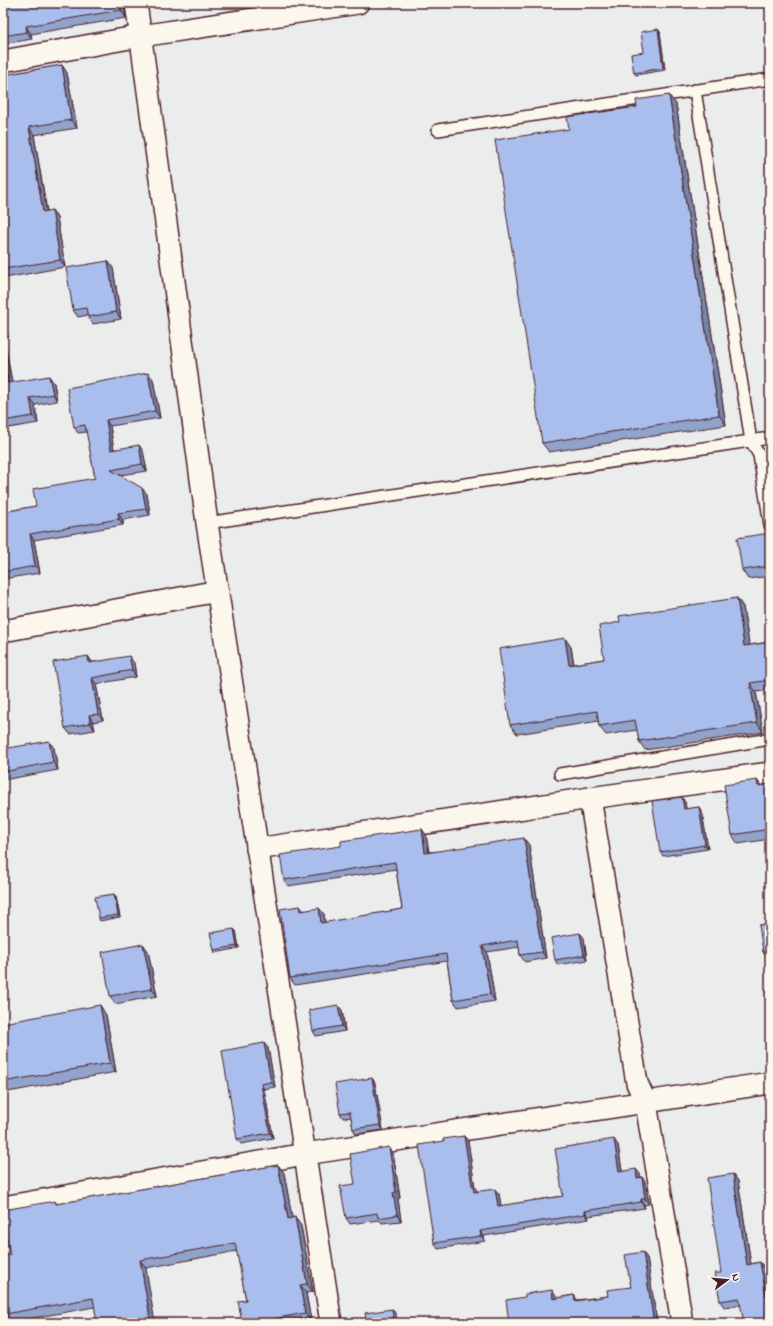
<svg xmlns="http://www.w3.org/2000/svg" width="773" height="1326" font-family="'Indie Flower',sans-serif">
  <style>
    .lines { fill: none; stroke-linecap: round; stroke-linejoin: round }
    .lane-casing { stroke: #4a1f2b; stroke-width: 14 }
    .street-casing { stroke: #4a1f2b; stroke-width: 24 }
    .lane { stroke: #fbf7ec; stroke-width: 11 }
    .street { stroke: #fbf7ec; stroke-width: 21 }
    .wall { fill: #91a3cb; stroke: #4a1f2b }
    .shaded-wall { fill: #7685a5; stroke: #4a1f2b }
    .building { fill: #a9beec; stroke: #4a1f2b }
  </style>
  <rect width="100%" height="100%" fill="#ebecec"/>
  <filter id="ink" filterUnits="userSpaceOnUse"><feTurbulence type="fractalNoise" baseFrequency=".025" numOctaves="2"/><feDisplacementMap in="SourceGraphic" scale="8" xChannelSelector="R" yChannelSelector="G"/><feConvolveMatrix kernelMatrix="1 2 1 2 8 2 1 2 1" color-interpolation-filters="sRGB"/></filter>
  <g filter="url(#ink)">
    <g class="lines">
      <defs>
        <g id="lane">
          <path d="M695 90 751 441 759 455 770 525"/>
          <path d="M438 130 770 79"/>
          <path d="M207 523 770 438"/>
          <path d="M560 774 770 739"/>
        </g>
        <g id="street">
          <path d="M136 3 207 523 331 1323"/>
          <path d="M3 61 141 36 358 3"/>
          <path d="M3 631 218 591"/>
          <path d="M590 798 637 1083 646 1103 682 1323"/>
          <path d="M257 849 590 798 770 773"/>
          <path d="M3 1207 305 1154 770 1083"/>
        </g>
      </defs>
      <use href="#lane" class="lane-casing"/>
      <use href="#street" class="street-casing"/>
      <use href="#lane" class="lane"/>
      <use href="#street" class="street"/>
    </g>
    <g class="wall">
      <path d="M3 3H124V5L126 18 31 34 32 39 3 44Z"/>
      <path d="M234 3H243L235 4Z"/>
      <path d="M658 29 660 32 665 70 636 75 634 73 644 52Z"/>
      <path d="M62 65 67 73 77 128 34 135 47 211 52 210 57 218 65 267 5 278 3 274V75Z"/>
      <path d="M676 104 726 425 549 452 542 443 569 129Z"/>
      <path d="M113 268 121 319 93 324 88 317V315L78 317 73 310Z"/>
      <path d="M3 311 8 337H4L12 382 54 383 57 401 35 405 38 423 3 429Z"/>
      <path d="M153 379 160 418 110 426 114 449 143 451 147 471 120 475 147 494 150 515 123 520V525L34 540 40 573 3 579V512L36 506 95 478 87 432 78 433 74 427Z"/>
      <path d="M770 533V576L748 579 742 570Z"/>
      <path d="M737 598 743 607 749 645 770 642V690L756 692 763 732 645 750 639 741 637 730 606 735 599 726V721L517 734 510 725 571 647 574 664 604 659 620 622Z"/>
      <path d="M88 656 92 662 134 663 136 677 96 684 103 720 93 722 95 730 70 734 65 728Z"/>
      <path d="M54 748 58 770 3 780V749Z"/>
      <path d="M757 780 761 786 770 784V839L738 844 732 835Z"/>
      <path d="M685 802 686 809 699 807 702 812 708 849 663 856 660 852Z"/>
      <path d="M422 829 426 835 429 852 529 845 546 958 525 962 520 955 519 947 487 952 495 1001 458 1007 453 1000 447 961 295 985 290 978 300 906 303 910 324 914 325 923 402 909 396 869 288 886 284 880 341 846Z"/>
      <path d="M114 894 116 897 120 917 100 921 99 918Z"/>
      <path d="M770 924V961H769L763 952Z"/>
      <path d="M236 931 239 948 215 953 214 950Z"/>
      <path d="M580 933 584 938 587 960 558 965 555 960Z"/>
      <path d="M143 944 148 951 157 996 115 1004 110 996Z"/>
      <path d="M342 1010 345 1031 316 1036 313 1031Z"/>
      <path d="M106 1015 116 1072 3 1093V1023Z"/>
      <path d="M268 1048 275 1087 264 1089 273 1138 241 1144 237 1139Z"/>
      <path d="M372 1078 375 1083 383 1130 356 1134 353 1129 351 1117 343 1118 340 1113Z"/>
      <path d="M464 1136 468 1141 475 1188 477 1191 499 1194 501 1206 563 1196 618 1145 622 1171 640 1174V1177H642L645 1182 649 1204 644 1205 645 1208 588 1216 589 1219 484 1236 485 1241 438 1249 434 1243 444 1141Z"/>
      <path d="M393 1153 400 1198 398 1199 401 1221 382 1223 379 1220 350 1224 346 1218 355 1184Z"/>
      <path d="M278 1165 284 1173 292 1218 295 1217 301 1226 313 1292 306 1293 311 1321 301 1323H242L246 1300 237 1251 146 1268 94 1307 11 1322 5 1314 55 1201 57 1204Z"/>
      <path d="M733 1174 738 1181 751 1264 760 1262 765 1269 769 1296 741 1305 724 1307 720 1301 721 1273Z"/>
      <path d="M647 1258 657 1323H509L556 1296V1298L574 1295 577 1300 608 1296 631 1287Z"/>
    </g>
    <g class="shaded-wall">
      <path d="M120 3H124V5L126 18 121 10Z"/>
      <path d="M26 26 31 34 32 39 27 32Z"/>
      <path d="M658 29 660 32 665 70 663 68Z"/>
      <path d="M62 65 67 73 77 128 71 120Z"/>
      <path d="M669 95 676 104 726 425 719 415Z"/>
      <path d="M29 127 34 135 48 220 43 212Z"/>
      <path d="M52 210 57 218 65 267 60 260Z"/>
      <path d="M108 261 113 268 121 319 116 312Z"/>
      <path d="M3 311 8 337 3 330Z"/>
      <path d="M3 336 4 337 13 390 8 383 3 354Z"/>
      <path d="M148 373 153 379 160 418 155 411Z"/>
      <path d="M49 376 54 383 57 401 53 394Z"/>
      <path d="M30 398 35 405 38 423 33 416Z"/>
      <path d="M106 420 110 426 115 456 111 450Z"/>
      <path d="M139 445 143 451 147 471 142 464Z"/>
      <path d="M142 488 147 494 150 515 146 509Z"/>
      <path d="M118 513 123 520V525L119 519Z"/>
      <path d="M30 534 34 540 40 573 35 566Z"/>
      <path d="M737 598 743 607 751 655 744 646Z"/>
      <path d="M565 638 571 647 575 674 569 665Z"/>
      <path d="M88 656 92 663H89Z"/>
      <path d="M129 656 134 663 136 677 132 670Z"/>
      <path d="M92 678 96 684 103 720 98 714Z"/>
      <path d="M750 683 756 692 763 732 757 723Z"/>
      <path d="M89 715 93 722 95 730 90 723Z"/>
      <path d="M49 741 54 748 58 770 53 762Z"/>
      <path d="M757 780 763 789 758 786Z"/>
      <path d="M682 797 685 802 687 814 684 809Z"/>
      <path d="M699 807 702 812 708 849 705 845Z"/>
      <path d="M422 829 426 835 430 859 425 853Z"/>
      <path d="M524 838 529 845 546 958 542 952Z"/>
      <path d="M114 894 116 897 120 917 118 915Z"/>
      <path d="M319 908 324 914 326 930 321 923Z"/>
      <path d="M234 929 236 931 239 948 237 946Z"/>
      <path d="M580 933 584 938 587 960 584 955Z"/>
      <path d="M143 944 148 951 157 996 152 989Z"/>
      <path d="M482 946 487 952 495 1001 490 994Z"/>
      <path d="M100 1005 106 1015 116 1072 110 1063Z"/>
      <path d="M338 1005 342 1010 345 1031 342 1026Z"/>
      <path d="M264 1043 268 1048 275 1087 271 1082Z"/>
      <path d="M372 1078 375 1083 383 1130 380 1125Z"/>
      <path d="M261 1084 264 1089 273 1138 270 1133Z"/>
      <path d="M464 1136 468 1141 475 1188 477 1190 478 1197 474 1192 472 1185Z"/>
      <path d="M614 1139 618 1145 623 1177 619 1172Z"/>
      <path d="M389 1147 393 1153 400 1198 396 1192Z"/>
      <path d="M278 1165 284 1173 294 1227 288 1219Z"/>
      <path d="M636 1169 640 1174 641 1183 637 1178Z"/>
      <path d="M733 1174 738 1181 752 1271 747 1265Z"/>
      <path d="M642 1177 645 1182 649 1204 645 1199Z"/>
      <path d="M495 1189 499 1194 502 1212 498 1206Z"/>
      <path d="M393 1193 398 1199 401 1221 397 1215Z"/>
      <path d="M641 1199 644 1205 645 1208 641 1202Z"/>
      <path d="M585 1211 588 1216 589 1219 585 1214Z"/>
      <path d="M295 1217 301 1226 313 1292 307 1284Z"/>
      <path d="M480 1231 484 1236 485 1241 481 1236Z"/>
      <path d="M643 1252 647 1258 657 1323 653 1318Z"/>
      <path d="M140 1260 146 1268 155 1323H151Z"/>
      <path d="M760 1262 765 1269 770 1302 766 1296Z"/>
      <path d="M300 1285 306 1293 311 1321 305 1313Z"/>
      <path d="M552 1290 556 1296 557 1304 553 1299Z"/>
      <path d="M574 1295 578 1301H575Z"/>
      <path d="M392 1309 396 1314 397 1323H394Z"/>
    </g>
    <g class="building">
      <path d="M3 3H120L121 10 26 26 27 32 3 36Z"/>
      <path d="M658 29 663 68 634 73 631 54 644 52 641 32Z"/>
      <path d="M62 65 71 120 29 127 43 212 52 210 60 260 3 269V75Z"/>
      <path d="M669 95 719 415 542 443 495 140 569 129 567 117 637 107 636 100Z"/>
      <path d="M108 261 116 312 88 317 86 308 73 310 66 268Z"/>
      <path d="M3 354 8 383 49 376 53 394 30 398 33 416 3 421Z"/>
      <path d="M148 373 155 411 106 420 111 450 139 445 142 464 111 470 142 488 146 509 118 513 119 519 30 534 35 566 3 572V512L36 506 33 489 95 478 85 425 74 427 67 388Z"/>
      <path d="M766 461H770V482H769Z"/>
      <path d="M770 533V566L742 570 737 538Z"/>
      <path d="M737 598 744 646 770 642V680L750 683 757 723 639 741 635 720 599 726 597 711 510 725 499 649 565 638 569 665 604 659 599 626 620 622 619 616Z"/>
      <path d="M88 656 89 663 129 656 132 670 92 678 98 714 89 715 90 723 65 728 53 662Z"/>
      <path d="M49 741 53 762 3 772V749Z"/>
      <path d="M757 780 758 786 770 784V829L732 835 724 785Z"/>
      <path d="M682 797 684 809 699 807 705 845 660 852 652 801Z"/>
      <path d="M422 829 425 853 524 838 542 952 520 955 518 940 482 946 490 994 453 1000 446 954 290 978 280 909 300 906 301 911 319 908 321 923 402 909 395 862 284 880 280 855 341 846V841Z"/>
      <path d="M114 894 118 915 99 918 95 897Z"/>
      <path d="M770 924V951L763 952 759 925Z"/>
      <path d="M234 929 237 946 214 950 210 933Z"/>
      <path d="M580 933 584 955 555 960 551 938Z"/>
      <path d="M143 944 152 989 110 996 102 952Z"/>
      <path d="M770 990V1019L766 991Z"/>
      <path d="M100 1005 110 1063 3 1082V1023Z"/>
      <path d="M338 1005 342 1026 313 1031 309 1010Z"/>
      <path d="M264 1043 271 1082 261 1084 270 1133 237 1139 222 1051Z"/>
      <path d="M372 1078 380 1125 353 1129 350 1112 340 1113 335 1084Z"/>
      <path d="M464 1136 472 1185H473L474 1192 495 1189 498 1206 563 1196 555 1149 614 1139 619 1172 636 1169 637 1178 642 1177 645 1199H641V1202L585 1211V1214L480 1231 481 1236 434 1243 419 1145 444 1141 443 1139Z"/>
      <path d="M389 1147 396 1192 393 1193 397 1215 378 1218 377 1213 346 1218 340 1186 355 1184 350 1154Z"/>
      <path d="M278 1165 288 1219 295 1217 307 1284 300 1285 305 1313 250 1323H242L238 1301 246 1300 235 1243 140 1260 151 1323H97L93 1298 5 1314 3 1300V1256L10 1255 3 1218V1210L55 1201 56 1204Z"/>
      <path d="M733 1174 747 1265 760 1262 766 1296H770V1323H744L739 1298 720 1301 715 1273H721L707 1178Z"/>
      <path d="M643 1252 653 1318 622 1323H509L506 1300 525 1297V1294L552 1290 553 1299 574 1295 575 1301 608 1296 607 1290 631 1287 625 1255Z"/>
      <path d="M392 1309 394 1323H367L365 1313Z"/>
    </g>
  </g>
  <rect width="773" height="1326" fill="none" stroke="#fbf7ec" stroke-width="16"/>
  <rect x="8" y="8" width="757" height="1310" fill="none" stroke="#4a1f2b" stroke-width="1.5" filter="url(#ink)"/>
  <g transform="translate(727 1280) rotate(74)" stroke="#fbf7ec" stroke-width="3" paint-order="stroke">
  <path d="M0-3L7 15L0 10L-7 15Z" fill="#4a1f2b"/>
  <text y="-6" font-size="11" font-weight="bold" text-anchor="middle" fill="#4a1f2b">N</text>
  </g>
</svg>
